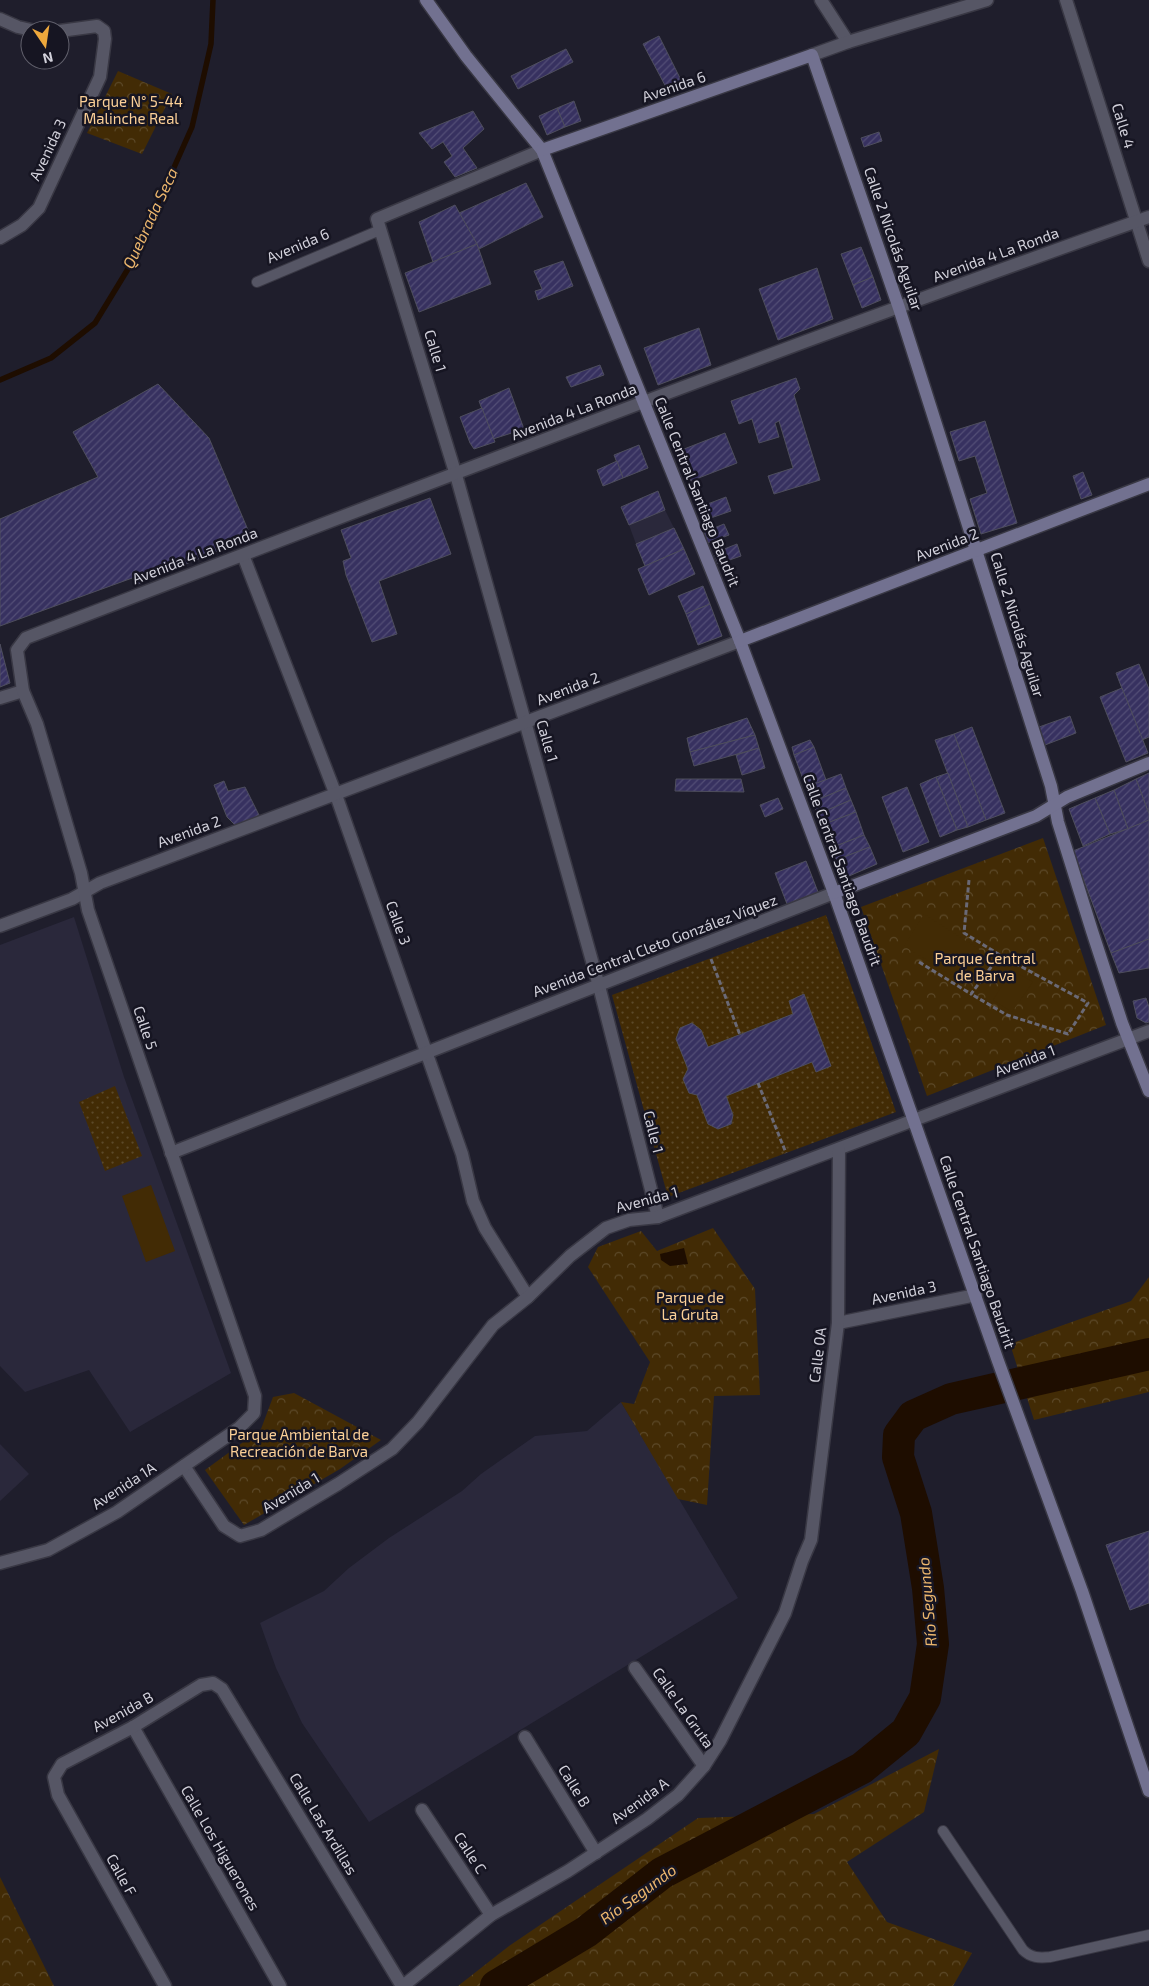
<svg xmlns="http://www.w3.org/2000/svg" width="1149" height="1986" font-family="'Exo 2',sans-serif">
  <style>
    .built { fill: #2a283b }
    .grass { fill: url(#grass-dots); fill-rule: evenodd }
    .forest { fill: url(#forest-crowns) }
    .pitch { fill: #422b05 }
    .water { fill: #1e0d00 }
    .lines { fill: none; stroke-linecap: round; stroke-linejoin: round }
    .stream { stroke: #1e0d00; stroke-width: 5.5 }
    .river { stroke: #1e0d00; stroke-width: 32 }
    .building { fill: url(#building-hatch); stroke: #4e4e5d }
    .lane-casing { stroke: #393844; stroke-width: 12 }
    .street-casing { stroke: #393844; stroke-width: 15 }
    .secondary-casing { stroke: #393844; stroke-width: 15 }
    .path { stroke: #6a6976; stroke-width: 3; stroke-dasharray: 5 2.5; stroke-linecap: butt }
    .lane { stroke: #565665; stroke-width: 10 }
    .street { stroke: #565665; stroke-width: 12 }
    .secondary { stroke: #727190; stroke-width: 12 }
    .labels { text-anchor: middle; stroke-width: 5; stroke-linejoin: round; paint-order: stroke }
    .street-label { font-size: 15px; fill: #d2d1db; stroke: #161522 }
    .park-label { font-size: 15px; fill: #fcd097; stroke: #161522 }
    .water-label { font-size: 16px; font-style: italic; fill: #ecb66d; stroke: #161522 }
  </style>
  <defs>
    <pattern id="grass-dots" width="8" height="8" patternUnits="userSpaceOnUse" patternTransform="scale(1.25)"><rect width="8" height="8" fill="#422b05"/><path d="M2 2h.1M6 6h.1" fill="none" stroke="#5c4929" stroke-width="1.8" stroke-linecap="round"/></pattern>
    <pattern id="forest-crowns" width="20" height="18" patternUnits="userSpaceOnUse" patternTransform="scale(1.25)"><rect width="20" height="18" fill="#422b05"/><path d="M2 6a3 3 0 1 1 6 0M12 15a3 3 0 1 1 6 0" fill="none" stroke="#5c4929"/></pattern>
    <pattern id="building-hatch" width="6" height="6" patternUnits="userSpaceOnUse" patternTransform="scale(1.25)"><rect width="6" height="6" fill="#373160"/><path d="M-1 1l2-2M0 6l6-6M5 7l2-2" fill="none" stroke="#534e76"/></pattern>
  </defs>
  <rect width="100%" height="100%" fill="#1f1e2c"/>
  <g class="built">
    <path d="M665 510 674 528 636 544 629 525Z"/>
    <path d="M74 917 124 1077 231 1373 130 1432 89 1370 25 1392 0 1366V945Z"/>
    <path d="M621 1402 738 1598 369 1822 302 1723 276 1668 260 1623 324 1591 349 1568 389 1538 462 1491 481 1474 535 1436 587 1431Z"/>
    <path d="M0 1444 29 1474 0 1501Z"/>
  </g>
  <g class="grass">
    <path d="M826 915 896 1112 668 1197 612 995ZM793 1014 831 1065 816 1072 812 1062 726 1096 733 1114 732 1124 718 1129 708 1124 688 1069 692 1023 701 1030 708 1047Z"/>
    <path d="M115 1086 142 1156 105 1171 79 1102Z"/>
  </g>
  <g class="forest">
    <path d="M118 71 172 94 142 154 87 133Z"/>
    <path d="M1043 838 1106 1025 927 1096 861 907Z"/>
    <path d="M713 1228 755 1289 760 1395 714 1396 707 1505 678 1499 621 1402 634 1404 650 1362 588 1267 598 1247 641 1231 657 1251Z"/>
    <path d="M1149 1277V1392L1034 1420 1010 1344 1131 1301Z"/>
    <path d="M294 1393 381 1440 340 1469 244 1525 205 1470 261 1429 273 1397Z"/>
    <path d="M939 1749 924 1812 847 1862 887 1922 972 1953 953 1986H458L509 1946 698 1818 814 1814Z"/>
    <path d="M0 1877 54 1986H0Z"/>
  </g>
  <g class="pitch">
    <path d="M924 914 980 950 961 981 904 946Z"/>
    <path d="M1012 970 1033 982 1012 1012 993 1000Z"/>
    <path d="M151 1185 175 1251 146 1262 122 1196Z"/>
  </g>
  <path class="water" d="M684 1248 688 1264 670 1266 661 1260 660 1254Z"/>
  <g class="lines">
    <path class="stream" d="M0 380 51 358 95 323 131 264 192 127 211 44 213 0"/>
    <path class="river" d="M496 1986 586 1932 662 1873 862 1768 906 1732 925 1698 933 1644 928 1588 916 1513 898 1457 899 1435 913 1416 951 1399 1149 1354"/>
  </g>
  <g class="building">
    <path d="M659 36 682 82 667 89 643 44Z"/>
    <path d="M566 49 573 62 518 89 511 76Z"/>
    <path d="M574 101 581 121 565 127 557 108Z"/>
    <path d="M557 108 565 127 547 135 539 116Z"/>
    <path d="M473 111 484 129 463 148 477 168 455 177 444 162 452 156 443 142 432 149 419 133Z"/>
    <path d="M879 132 882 141 864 147 861 138Z"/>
    <path d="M526 183 543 217 479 249 459 213Z"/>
    <path d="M455 205 477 244 433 262 419 222Z"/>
    <path d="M477 244 491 284 419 312 405 273Z"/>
    <path d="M861 247 873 277 853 285 841 254Z"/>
    <path d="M563 261 573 286 538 300 535 291 542 289 534 271Z"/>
    <path d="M817 268 833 319 778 340 759 289Z"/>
    <path d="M873 277 881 300 862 308 853 285Z"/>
    <path d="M699 328 711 365 658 385 644 348Z"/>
    <path d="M600 365 604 375 571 387 566 377Z"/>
    <path d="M796 378 800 389 794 395 820 480 774 494 768 476 793 468 779 421 775 423 779 437 759 443 752 419 739 424 731 401Z"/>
    <path d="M158 384 209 438 251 537 138 584 135 577 0 626V519L98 477 73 432Z"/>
    <path d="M509 388 524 429 493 439 479 401Z"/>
    <path d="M482 408 495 442 474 449 470 443 460 417Z"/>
    <path d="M985 421 1017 523 981 534 970 499 987 493 975 456 959 461 950 432Z"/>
    <path d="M725 433 737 463 691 481 679 451Z"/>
    <path d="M639 445 648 468 623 478 614 455Z"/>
    <path d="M617 461 623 478 603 486 597 470Z"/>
    <path d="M1083 472 1092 495 1081 499 1073 476Z"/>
    <path d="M658 491 665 510 629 525 621 507Z"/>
    <path d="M726 497 731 511 702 521 697 508Z"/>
    <path d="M430 498 451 554 379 581 397 634 372 642 346 575 343 561 351 558 341 530Z"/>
    <path d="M724 524 729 535 708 543 704 532Z"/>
    <path d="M674 528 684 549 645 566 636 544Z"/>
    <path d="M737 544 741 556 718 564 714 553Z"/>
    <path d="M684 549 695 574 649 595 638 569Z"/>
    <path d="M703 586 710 604 686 614 678 596Z"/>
    <path d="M710 604 722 636 698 645 686 614Z"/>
    <path d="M0 644 10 683 0 687Z"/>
    <path d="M1139 664 1149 689V737L1142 740 1116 673Z"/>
    <path d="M1122 688 1148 753 1126 762 1100 697Z"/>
    <path d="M1070 716 1076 733 1045 745 1039 727Z"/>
    <path d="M747 718 755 735 690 752 687 738Z"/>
    <path d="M972 727 1005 813 986 820 954 734Z"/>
    <path d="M954 734 986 820 968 827 935 740Z"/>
    <path d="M755 735 759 748 694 766 690 752Z"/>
    <path d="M810 740 814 747 794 755 792 747Z"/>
    <path d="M814 747 826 780 806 787 794 755Z"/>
    <path d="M759 748 765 768 742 775 736 755Z"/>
    <path d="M948 773 968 827 957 830 936 777Z"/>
    <path d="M1149 773V814L1136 779Z"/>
    <path d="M841 774 846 788 812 802 806 787Z"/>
    <path d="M936 777 957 830 940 837 920 784Z"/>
    <path d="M676 779H741L744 792 675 791Z"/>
    <path d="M1136 779 1149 814V820L1128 829 1114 790Z"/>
    <path d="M224 781 228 791 245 787 259 815 237 827 227 817 214 785Z"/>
    <path d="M907 787 929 842 903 852 882 797Z"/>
    <path d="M846 788 851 800 818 814 812 802Z"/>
    <path d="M1114 790 1128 829 1110 834 1095 798Z"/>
    <path d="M778 798 783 809 765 817 760 805Z"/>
    <path d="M1095 798 1110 834 1083 846 1069 809Z"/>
    <path d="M851 800 856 812 822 825 818 814Z"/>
    <path d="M856 812 864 835 831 848 822 825Z"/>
    <path d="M1149 820V939L1111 953 1073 851Z"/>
    <path d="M864 835 870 847 836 860 831 848Z"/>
    <path d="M870 847 877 864 849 876 841 873 836 860Z"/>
    <path d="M806 861 818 892 787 904 775 873Z"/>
    <path d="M1149 939V968L1119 973 1111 953Z"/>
    <path d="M804 994 831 1066 816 1072 812 1062 726 1096 733 1115 731 1124 718 1129 708 1124 697 1095 689 1093 683 1079 688 1069 676 1039 680 1028 692 1023 701 1030 708 1047 793 1014 789 1001Z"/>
    <path d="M1146 998 1149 1007V1022L1146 1023 1137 1018 1133 1001Z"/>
    <path d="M1149 1531V1603L1130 1610 1106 1545Z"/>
  </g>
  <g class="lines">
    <defs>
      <g id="lane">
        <path d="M257 282 380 230"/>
        <path d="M943 1831 1023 1950C1031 1958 1039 1958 1050 1957L1149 1935"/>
      </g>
      <g id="street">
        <path d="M821 0 848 42"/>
        <path d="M1066 0 1149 261"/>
        <path d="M0 19 18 27 31 30"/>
        <path d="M812 55 848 42 987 0"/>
        <path d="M542 150 377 219 456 475 599 986 658 1217"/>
        <path d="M0 238 22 225 39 208 100 77 105 39 104 31 97 26 60 31"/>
        <path d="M243 555 336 795 462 1154 473 1201 485 1228 528 1297"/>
        <path d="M0 698 23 691"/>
        <path d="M0 926 72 899 100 883 740 641"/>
        <path d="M171 1153C392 1065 613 980 834 893"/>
        <path d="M838 1323 976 1295"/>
        <path d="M184 1466 224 1526 240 1536 261 1530 338 1484 392 1449 418 1422 493 1325 528 1297 570 1256 606 1228 629 1220 658 1217 1149 1031"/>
        <path d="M0 1563 48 1550 117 1512 239 1428 254 1413 255 1396 88 910 81 873 37 724 23 691 17 650 26 638C399 495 772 350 1149 217"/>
        <path d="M635 1668 704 1766"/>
        <path d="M133 1727 280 1986"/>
        <path d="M525 1737 596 1853"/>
        <path d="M422 1810 491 1915"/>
        <path d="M165 1986 58 1795 54 1777 62 1764 133 1727 201 1685 213 1683 222 1689 402 1986"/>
        <path d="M403 1986 491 1915 568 1871 647 1819 678 1795 704 1766 720 1741 785 1613 802 1561 811 1540 838 1323 839 1149"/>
      </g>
      <g id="secondary">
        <path d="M426 0 466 56 542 150 644 403 740 641 834 893 998 1361 1082 1591 1149 1791"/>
        <path d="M542 150 812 55 899 308 1051 786 1058 822 1092 931 1122 1023 1149 1091"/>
        <path d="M740 641 1149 484"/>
        <path d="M834 893 1036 816 1067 797 1149 763"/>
      </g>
    </defs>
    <use href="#lane" class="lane-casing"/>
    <use href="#street" class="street-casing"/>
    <use href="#secondary" class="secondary-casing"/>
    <g class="path">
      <path d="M969 880 964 933 1000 955 1088 1003 1068 1034 1007 1015 971 994"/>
      <path d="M711 959 740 1035"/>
      <path d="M919 962 971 994 1000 955"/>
      <path d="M758 1083 786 1153"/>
    </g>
    <use href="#lane" class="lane"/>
    <use href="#street" class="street"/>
    <use href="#secondary" class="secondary"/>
  </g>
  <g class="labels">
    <g class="street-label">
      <text transform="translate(674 87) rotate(-19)" y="5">Avenida 6</text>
      <text transform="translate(1123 126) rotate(73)" y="5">Calle 4</text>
      <text transform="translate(48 150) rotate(-65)" y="5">Avenida 3</text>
      <text transform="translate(893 239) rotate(71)" y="5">Calle 2 Nicolás Aguilar</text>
      <text transform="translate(298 246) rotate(-23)" y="5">Avenida 6</text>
      <text transform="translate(996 255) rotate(-20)" y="5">Avenida 4 La Ronda</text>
      <text transform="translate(435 351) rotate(73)" y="5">Calle 1</text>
      <text transform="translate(574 412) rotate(-21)" y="5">Avenida 4 La Ronda</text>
      <text transform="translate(697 492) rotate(68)" y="5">Calle Central Santiago Baudrit</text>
      <text transform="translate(947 545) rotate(-21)" y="5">Avenida 2</text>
      <text transform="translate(195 556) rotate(-21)" y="5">Avenida 4 La Ronda</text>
      <text transform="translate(1017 625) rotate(73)" y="5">Calle 2 Nicolás Aguilar</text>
      <text transform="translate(568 689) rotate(-21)" y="5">Avenida 2</text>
      <text transform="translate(547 741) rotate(74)" y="5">Calle 1</text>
      <text transform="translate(189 832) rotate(-20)" y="5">Avenida 2</text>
      <text transform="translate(842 870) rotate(70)" y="5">Calle Central Santiago Baudrit</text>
      <text transform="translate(398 923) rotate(70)" y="5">Calle 3</text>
      <text transform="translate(655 946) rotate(-21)" y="5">Avenida Central Cleto González Víquez</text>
      <text transform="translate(145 1028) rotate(71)" y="5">Calle 5</text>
      <text transform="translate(1025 1061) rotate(-21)" y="5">Avenida 1</text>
      <text transform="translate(653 1132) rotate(76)" y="5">Calle 1</text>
      <text transform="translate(647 1200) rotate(-15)" y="5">Avenida 1</text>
      <text transform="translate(977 1252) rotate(71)" y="5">Calle Central Santiago Baudrit</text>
      <text transform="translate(904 1293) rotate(-12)" y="5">Avenida 3</text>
      <text transform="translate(818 1355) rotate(-83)" y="5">Calle 0A</text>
      <text transform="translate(124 1486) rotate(-33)" y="5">Avenida 1A</text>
      <text transform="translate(291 1493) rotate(-31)" y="5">Avenida 1</text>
      <text transform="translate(683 1708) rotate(55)" y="5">Calle La Gruta</text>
      <text transform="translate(123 1712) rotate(-29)" y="5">Avenida B</text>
      <text transform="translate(574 1786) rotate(58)" y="5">Calle B</text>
      <text transform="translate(640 1801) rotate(-36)" y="5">Avenida A</text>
      <text transform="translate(323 1824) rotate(59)" y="5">Calle Las Ardillas</text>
      <text transform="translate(220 1848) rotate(60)" y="5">Calle Los Higuerones</text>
      <text transform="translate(470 1853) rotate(57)" y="5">Calle C</text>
      <text transform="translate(121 1875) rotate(61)" y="5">Calle F</text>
    </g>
    <g class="park-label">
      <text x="131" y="107">Parque N° 5-44<tspan x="131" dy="17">Malinche Real</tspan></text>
      <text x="985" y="964">Parque Central<tspan x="985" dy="17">de Barva</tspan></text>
      <text x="690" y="1303">Parque de<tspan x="690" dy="17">La Gruta</tspan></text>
      <text x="299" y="1440">Parque Ambiental de<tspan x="299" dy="17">Recreación de Barva</tspan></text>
    </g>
    <g class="water-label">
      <text transform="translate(150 218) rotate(-65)" y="6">Quebrada Seca</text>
      <text transform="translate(927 1602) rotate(-95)" y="6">Río Segundo</text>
      <text transform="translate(638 1894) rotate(-36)" y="6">Río Segundo</text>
    </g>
  </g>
  <g transform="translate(45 45) rotate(167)"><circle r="24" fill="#161522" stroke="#61606c"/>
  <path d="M0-4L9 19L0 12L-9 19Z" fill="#eea83c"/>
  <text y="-8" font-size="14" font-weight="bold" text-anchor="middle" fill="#d2d1db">N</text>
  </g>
</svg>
